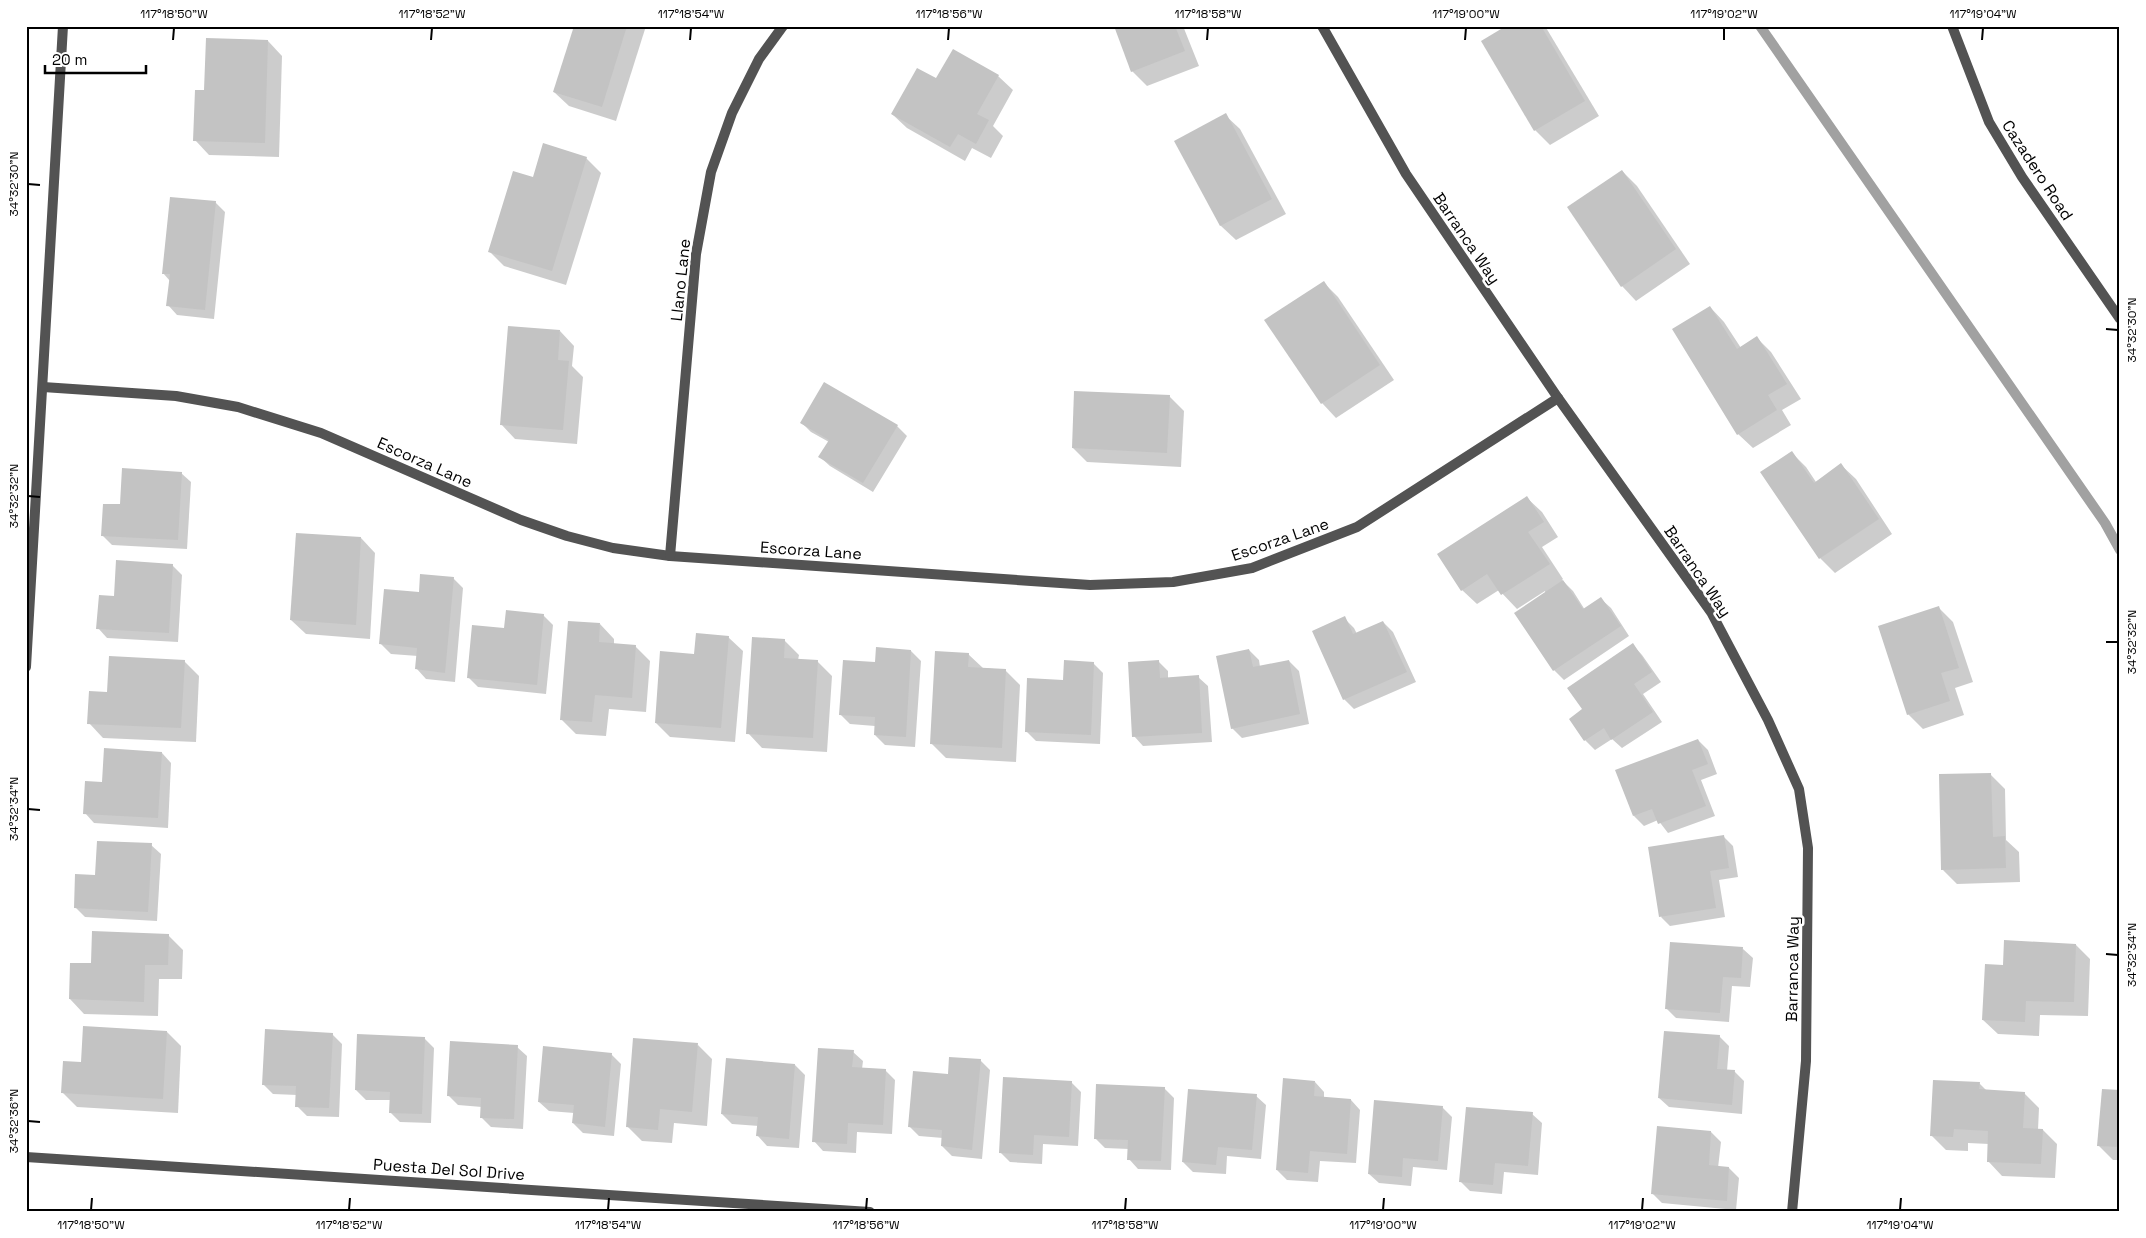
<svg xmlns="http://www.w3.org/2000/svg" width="2146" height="1238" font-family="'Space Grotesk',sans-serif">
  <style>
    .shadow { fill: #0003 }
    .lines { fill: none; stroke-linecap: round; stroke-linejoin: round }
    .stream { stroke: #a1a1a1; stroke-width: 10 }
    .building { fill: #c3c3c3 }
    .street { stroke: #535353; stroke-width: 10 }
    .ticks { fill: none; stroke: #000; stroke-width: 2 }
    .labels { text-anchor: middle; stroke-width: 5; stroke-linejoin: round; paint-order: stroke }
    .street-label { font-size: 16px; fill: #000; stroke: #fff }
    .neatline { fill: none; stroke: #000; stroke-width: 2 }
    .ticks-label { font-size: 12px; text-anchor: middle; fill: #000 }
  </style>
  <rect width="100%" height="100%" fill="#fff"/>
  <g class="shadow">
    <path d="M575 26H646L616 121 569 106 554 92Z"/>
    <path d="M1115 26H1183L1199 66 1147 86 1132 71Z"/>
    <path d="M1508 26H1545L1599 116 1550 145 1535 130Z"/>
    <path d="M268 41 282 56 279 157 209 155 195 140 205 92Z"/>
    <path d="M998 76 1013 90 993 126 1003 136 991 158 972 148 965 161 907 128 892 114 937 80Z"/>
    <path d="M1225 115 1240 129 1286 214 1236 240 1221 226 1176 142Z"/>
    <path d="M586 158 601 173 566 285 504 266 489 251 534 178Z"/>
    <path d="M1622 171 1637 186 1690 264 1636 301 1622 286Z"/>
    <path d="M215 202 225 212 214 319 177 315 168 305 170 281 163 273Z"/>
    <path d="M1324 283 1338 297 1394 380 1336 418 1322 403Z"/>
    <path d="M1710 307 1724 322 1741 348 1757 338 1771 352 1801 399 1782 410 1791 425 1753 448 1738 434Z"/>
    <path d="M560 331 574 346 572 366 583 377 577 444 515 439 501 424Z"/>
    <path d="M1169 396 1184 411 1181 467 1087 462 1073 448Z"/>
    <path d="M801 422 897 426 907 436 873 492 830 466 820 457 829 442 811 432Z"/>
    <path d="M1791 452 1806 467 1816 482 1841 465 1856 479 1892 534 1835 573 1820 558 1762 473Z"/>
    <path d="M181 473 191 482 187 549 112 545 102 535 122 506Z"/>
    <path d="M1527 498 1542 512 1558 537 1542 547 1563 579 1562 580 1573 591 1585 610 1601 599 1611 608 1629 636 1564 680 1554 670 1545 591 1517 609 1499 590 1477 604 1462 590Z"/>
    <path d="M361 538 375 553 370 639 306 634 291 620Z"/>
    <path d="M172 565 182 575 178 642 107 638 98 628 116 597Z"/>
    <path d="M453 578 463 588 455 682 426 679 417 669 418 656 391 654 381 644 420 593Z"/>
    <path d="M1939 608 1953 622 1973 682 1955 688 1964 715 1923 729 1908 714Z"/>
    <path d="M543 615 553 625 546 694 478 687 469 678 505 630Z"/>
    <path d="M1344 618 1354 628 1357 634 1383 622 1393 632 1416 682 1354 709 1344 699Z"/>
    <path d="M600 624 614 639V645L635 646 650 661 646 712 609 709 606 736 576 734 562 720Z"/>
    <path d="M728 637 743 651 735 742 670 737 656 723 695 655Z"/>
    <path d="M784 640 799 655 798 660 817 661 832 676 827 752 762 748 748 733Z"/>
    <path d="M1633 645 1642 655 1661 682 1643 694 1662 722 1622 748 1612 739 1595 750 1585 740 1571 719 1584 710Z"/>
    <path d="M1249 650 1259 660 1260 667 1289 661 1299 671 1309 724 1242 738 1232 728Z"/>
    <path d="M911 651 921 661 915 747 885 745 875 735V726L850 724 840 714 876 663Z"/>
    <path d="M968 654 983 668 1005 670 1020 685 1016 762 946 758 931 743Z"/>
    <path d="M184 661 199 676 196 742 103 738 89 723Z"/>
    <path d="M1158 661 1168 671V678L1198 677 1208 686 1212 742 1143 746 1134 736Z"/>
    <path d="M1093 663 1103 673 1100 744 1036 741 1026 731Z"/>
    <path d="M1698 740 1708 750 1717 774 1701 780 1715 816 1668 833 1658 820 1644 826 1634 816 1617 771Z"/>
    <path d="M162 753 171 763 168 828 94 823 85 813 103 783Z"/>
    <path d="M1990 774 2005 789 2006 840 2019 852 2020 882 1957 884 1943 870Z"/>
    <path d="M1723 836 1733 846 1738 877 1719 880 1725 917 1670 926 1661 917Z"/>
    <path d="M151 845 161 854 157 921 85 917 75 907 97 877Z"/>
    <path d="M168 935 183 950 182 979H159L158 1016 84 1014 70 999 92 965Z"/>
    <path d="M2076 945 2090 959 2088 1016 2040 1015 2039 1036 1998 1034 1983 1020 2004 966Z"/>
    <path d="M1743 949 1753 958 1750 987 1732 986 1729 1022 1676 1018 1666 1008Z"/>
    <path d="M167 1032 181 1046 178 1113 77 1107 63 1093 82 1063Z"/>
    <path d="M332 1034 342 1044 339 1117 307 1116 297 1106V1095L273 1094 263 1084Z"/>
    <path d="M1719 1036 1729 1046 1727 1071 1735 1072 1744 1081 1742 1114 1669 1107 1659 1098Z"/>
    <path d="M425 1039 434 1048 431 1123 400 1122 390 1112V1100H366L356 1090Z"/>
    <path d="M698 1045 712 1059 707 1126 674 1123 672 1143 642 1141 627 1126Z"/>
    <path d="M517 1047 527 1056 523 1129 491 1127 481 1117 482 1107 458 1105 448 1095Z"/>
    <path d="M853 1052 863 1061 862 1069 885 1070 895 1080 892 1134 857 1132 856 1153 823 1151 814 1141Z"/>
    <path d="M611 1054 621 1064 614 1136 583 1133 573 1123 574 1113 549 1111 539 1102Z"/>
    <path d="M980 1060 990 1070 982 1159 952 1156 942 1146 943 1138 919 1136 909 1126 949 1075Z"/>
    <path d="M795 1065 805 1075 799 1148 767 1146 758 1136 759 1126 732 1124 722 1114Z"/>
    <path d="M1071 1082 1081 1092 1078 1146 1043 1144 1042 1164 1010 1162 1000 1152Z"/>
    <path d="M1315 1082 1324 1092V1098L1351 1100 1360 1110 1356 1163 1320 1161 1318 1182 1287 1180 1277 1170Z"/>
    <path d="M1979 1083 1987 1091 2024 1093 2039 1108 2038 1130H2043L2057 1144 2055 1178 2002 1176 1988 1161 1989 1144 1968 1143V1151L1946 1150 1931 1135Z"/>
    <path d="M1164 1088 1174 1098 1171 1170 1138 1169 1129 1159V1149L1105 1148 1095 1138Z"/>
    <path d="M2120 1091V1160H2113L2098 1145Z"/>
    <path d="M1256 1096 1266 1105 1261 1159 1227 1156 1226 1174 1193 1172 1183 1162Z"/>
    <path d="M1442 1107 1452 1117 1447 1170 1413 1167 1411 1186 1379 1183 1369 1174Z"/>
    <path d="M1532 1114 1542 1123 1538 1175 1504 1172 1502 1194 1470 1191 1461 1182Z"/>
    <path d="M1711 1132 1721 1142 1718 1168H1729L1739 1178 1736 1210 1662 1203 1652 1193Z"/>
  </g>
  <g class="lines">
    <path class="stream" d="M1760 26 2105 523 2120 550"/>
  </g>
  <g class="building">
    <path d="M574 26H627L602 107 553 92Z"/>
    <path d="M1114 26H1175L1185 51 1131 72Z"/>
    <path d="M1506 26H1541L1585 101 1534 131 1481 41Z"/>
    <path d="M206 38 268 40 265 143 193 141 195 90H204Z"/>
    <path d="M953 49 999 75 977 114 989 120 976 144 958 134 950 147 891 114 917 68 936 78Z"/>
    <path d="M1226 113 1272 199 1220 226 1174 141Z"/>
    <path d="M543 143 587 157 552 271 488 252 513 171 533 177Z"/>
    <path d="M1622 170 1676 249 1621 287 1567 207Z"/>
    <path d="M170 197 216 201 205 310 166 306 170 274H162Z"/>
    <path d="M1324 281 1380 365 1321 404 1264 320Z"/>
    <path d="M1710 306 1737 349 1757 336 1787 384 1768 395 1777 410 1737 435 1672 329Z"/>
    <path d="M508 326 560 330 558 360 569 361 563 430 500 425Z"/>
    <path d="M824 382 898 425 863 483 818 457 829 440 800 423Z"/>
    <path d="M1074 391 1170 395 1167 453 1072 448Z"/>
    <path d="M1792 451 1814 483 1841 463 1879 519 1819 559 1760 472Z"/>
    <path d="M122 468 182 472 178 540 101 536 103 504H120Z"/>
    <path d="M1527 496 1544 522 1528 532 1550 564 1501 595 1487 574 1461 591 1437 554Z"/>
    <path d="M296 533 361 537 356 625 290 620Z"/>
    <path d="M116 560 173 564 169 633 96 629 99 595 114 596Z"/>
    <path d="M420 574 454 577 445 673 415 669 417 648 379 644 384 589 419 592Z"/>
    <path d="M1563 580 1583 609 1601 597 1621 626 1553 671 1514 613Z"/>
    <path d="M1939 606 1959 668 1941 673 1950 701 1907 715 1878 626Z"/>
    <path d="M506 610 544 614 537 685 467 678 472 625 504 628Z"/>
    <path d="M1345 616 1353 634 1383 621 1407 672 1343 700 1312 631Z"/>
    <path d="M568 621 600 623 599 642 636 645 632 698 595 695 592 722 560 720Z"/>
    <path d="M696 633 729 636 721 728 655 723 660 651 694 654Z"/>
    <path d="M752 637 785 639 784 658 818 660 813 738 746 734Z"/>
    <path d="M1633 643 1652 672 1634 684 1653 712 1611 740 1604 728 1584 741 1569 719 1582 709 1567 688Z"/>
    <path d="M876 647 911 650 906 737 874 735 875 717 839 715 843 660 875 662Z"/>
    <path d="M1249 649 1253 667 1289 660 1300 714 1231 729 1216 656Z"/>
    <path d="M935 651 969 653 968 667 1006 669 1002 748 930 744Z"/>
    <path d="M109 656 185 660 181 728 87 724 89 691 107 692Z"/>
    <path d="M1064 660 1094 662 1091 735 1025 732 1027 678 1063 680Z"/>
    <path d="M1159 660 1160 678 1199 675 1202 733 1132 737 1128 662Z"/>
    <path d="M1698 739 1708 764 1692 770 1706 806 1658 824 1652 809 1633 816 1615 770Z"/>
    <path d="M104 748 162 752 158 818 83 814 85 781 102 782Z"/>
    <path d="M1991 773 1993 837 2005 836 2006 868 1941 870 1939 774Z"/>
    <path d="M1724 835 1729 868 1710 871 1716 908 1659 917 1648 847Z"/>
    <path d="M97 841 152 843 148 912 74 908 75 874 95 875Z"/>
    <path d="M92 931 169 934 168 965H145L144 1002 69 999 70 963H91Z"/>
    <path d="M2004 940 2076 944 2074 1002 2026 1001 2025 1022 1982 1020 1985 964 2003 965Z"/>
    <path d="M1670 942 1743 947 1741 978 1723 977 1720 1013 1665 1009Z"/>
    <path d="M83 1026 167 1031 163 1099 61 1093 63 1061 81 1062Z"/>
    <path d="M265 1029 333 1033 329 1108 295 1107 296 1086 262 1085Z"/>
    <path d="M1664 1031 1720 1035 1717 1069 1735 1070 1732 1105 1658 1098Z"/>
    <path d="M357 1034 425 1037 422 1114 389 1113 390 1092 355 1090Z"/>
    <path d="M633 1038 698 1043 692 1112 660 1109 658 1130 626 1127Z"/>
    <path d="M450 1041 518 1045 514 1119 480 1118 481 1098 447 1096Z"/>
    <path d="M543 1046 612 1053 605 1127 572 1123 574 1105 538 1102Z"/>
    <path d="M818 1048 854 1050 852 1067 886 1069 883 1125 848 1123 847 1144 812 1142Z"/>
    <path d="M949 1057 981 1059 972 1150 941 1146 942 1130 908 1127 913 1071 948 1074Z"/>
    <path d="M726 1058 795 1064 789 1139 756 1136 758 1117 721 1114Z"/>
    <path d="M1003 1077 1072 1081 1069 1137 1034 1135 1033 1155 999 1153Z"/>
    <path d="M1283 1078 1315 1081 1314 1096 1351 1099 1347 1154 1310 1151 1308 1173 1276 1170Z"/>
    <path d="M1933 1080 1980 1082 1979 1089 2025 1092 2023 1128 2043 1129 2041 1164 1987 1162 1988 1131 1954 1129 1953 1137 1930 1136Z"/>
    <path d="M1096 1084 1165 1087 1161 1161 1127 1160 1128 1140 1094 1139Z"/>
    <path d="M1188 1089 1257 1094 1252 1150 1218 1147 1216 1165 1182 1162Z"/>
    <path d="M2102 1089 2120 1090V1147L2097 1146Z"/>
    <path d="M1374 1100 1443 1106 1438 1161 1403 1158 1402 1177 1368 1174Z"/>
    <path d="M1466 1107 1533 1112 1528 1166 1495 1163 1493 1185 1459 1182Z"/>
    <path d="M1657 1126 1711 1131 1709 1165 1729 1167 1727 1201 1651 1194Z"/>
  </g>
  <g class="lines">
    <g class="street">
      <path d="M1322 26 1406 174 1558 398 1711 612 1768 720 1799 789 1808 848 1806 1061 1792 1212"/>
      <path d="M1952 26 1989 122 2022 177 2120 319"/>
      <path d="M43 387 176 396 238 407 321 433 521 520 567 536 613 548 670 556 1090 585 1173 582 1252 568 1357 527 1558 398"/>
      <path d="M670 556 696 254 711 172 732 113 759 59 783 26"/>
      <path d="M26 667 63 26"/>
      <path d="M26 1157 870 1212"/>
    </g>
  </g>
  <path class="ticks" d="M173 40 174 28M431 40 432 28M690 40 691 28M948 40 949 28M1207 40 1208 28M1465 40 1466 28M1724 40V28M1982 40 1983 28M28 184 40 185M2106 329 2118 330M28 496 40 497M2106 642H2118M28 809 40 810M2106 954 2118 955M28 1121 40 1122M91 1210 92 1198M349 1210 350 1198M608 1210 609 1198M866 1210 867 1198M1125 1210 1126 1198M1383 1210 1384 1198M1642 1210 1643 1198M1900 1210 1901 1198"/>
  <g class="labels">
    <g class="street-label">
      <text transform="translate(2038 170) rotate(57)" y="6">Cazadero Road</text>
      <text transform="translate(1467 238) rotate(56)" y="6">Barranca Way</text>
      <text transform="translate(680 280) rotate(-84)" y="6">Llano Lane</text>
      <text transform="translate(425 462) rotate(24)" y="6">Escorza Lane</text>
      <text transform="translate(1280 539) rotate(-19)" y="6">Escorza Lane</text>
      <text transform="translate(811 550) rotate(4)" y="6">Escorza Lane</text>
      <text transform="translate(1698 571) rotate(56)" y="6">Barranca Way</text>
      <text transform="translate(1792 969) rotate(-89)" y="6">Barranca Way</text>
      <text transform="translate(449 1169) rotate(4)" y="6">Puesta Del Sol Drive</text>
    </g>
  </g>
  <rect width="2146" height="1238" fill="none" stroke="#ffffff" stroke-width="55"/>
  <path d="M45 65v8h101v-8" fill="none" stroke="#000000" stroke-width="2.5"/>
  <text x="52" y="65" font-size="15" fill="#000000" stroke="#ffffff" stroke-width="4" paint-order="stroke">20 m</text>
  <rect x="28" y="28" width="2090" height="1182" class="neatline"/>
  <g class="ticks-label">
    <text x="174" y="18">117°18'50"W</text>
    <text x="432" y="18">117°18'52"W</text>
    <text x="691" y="18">117°18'54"W</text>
    <text x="949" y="18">117°18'56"W</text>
    <text x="1208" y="18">117°18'58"W</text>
    <text x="1466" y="18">117°19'00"W</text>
    <text x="1724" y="18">117°19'02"W</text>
    <text x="1983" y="18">117°19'04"W</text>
    <text transform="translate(14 184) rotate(-90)" y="4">34°32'30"N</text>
    <text transform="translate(2132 330) rotate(-90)" y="4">34°32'30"N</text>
    <text transform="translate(14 496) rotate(-90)" y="4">34°32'32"N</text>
    <text transform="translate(2132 642) rotate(-90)" y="4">34°32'32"N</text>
    <text transform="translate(14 809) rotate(-90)" y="4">34°32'34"N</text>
    <text transform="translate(2132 955) rotate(-90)" y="4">34°32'34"N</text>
    <text transform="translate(14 1121) rotate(-90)" y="4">34°32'36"N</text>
    <text x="91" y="1229">117°18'50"W</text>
    <text x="349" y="1229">117°18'52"W</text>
    <text x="608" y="1229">117°18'54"W</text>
    <text x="866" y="1229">117°18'56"W</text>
    <text x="1125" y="1229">117°18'58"W</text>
    <text x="1383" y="1229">117°19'00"W</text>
    <text x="1642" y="1229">117°19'02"W</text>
    <text x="1900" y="1229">117°19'04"W</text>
  </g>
</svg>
